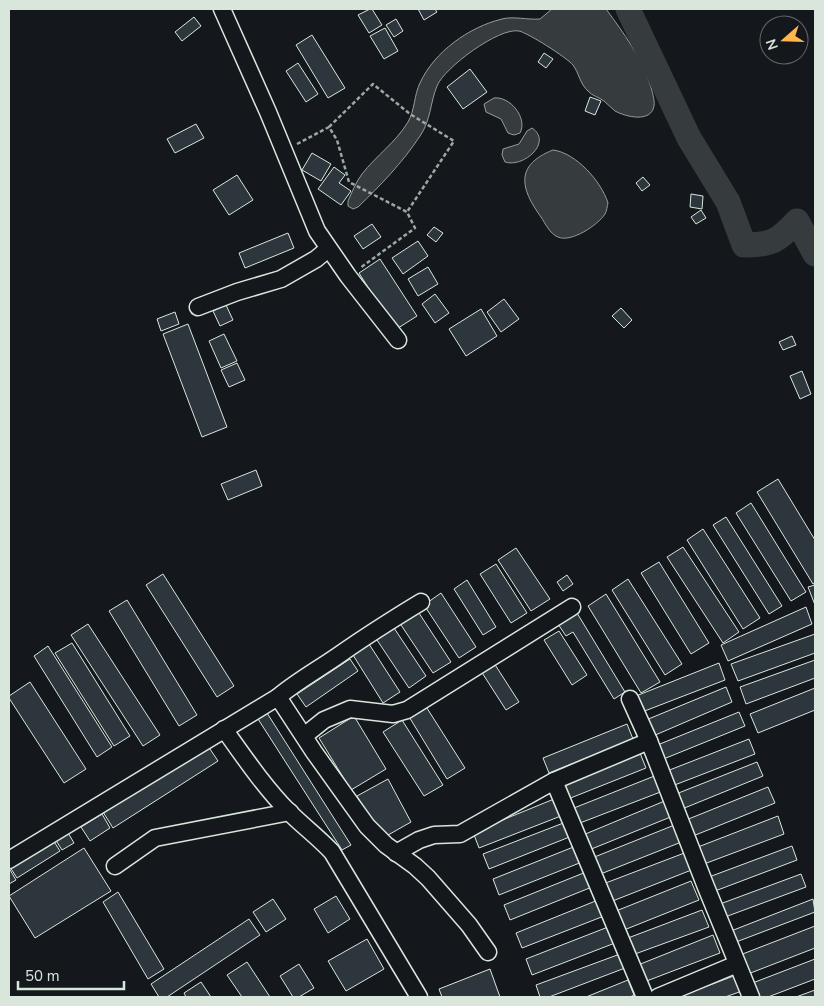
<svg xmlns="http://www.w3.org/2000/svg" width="824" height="1006" font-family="'Nunito Sans',sans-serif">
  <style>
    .water { fill: #363b3e; stroke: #939e99 }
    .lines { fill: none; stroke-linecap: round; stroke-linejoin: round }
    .river { stroke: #363b3e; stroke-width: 25 }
    .building { fill: #2c363c; stroke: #d8e6dc }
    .minor-casing { stroke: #d8e6dc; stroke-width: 19 }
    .path { stroke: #9da8a2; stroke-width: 2.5; stroke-dasharray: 4 2.5; stroke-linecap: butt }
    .minor { stroke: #14181c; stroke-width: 16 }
  </style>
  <rect width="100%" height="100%" fill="#14181c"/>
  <g class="water">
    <path d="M552 9H606C625 35 640 55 651 87 652 92 655 100 654 106 651 123 626 117 615 111 611 108 608 104 604 101 599 97 592 96 588 91 580 84 579 73 573 65 566 57 528 33 519 31 499 27 444 68 437 86 430 103 431 120 420 136 403 162 380 186 358 207L353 209 348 206V201C352 192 356 182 362 174 376 156 396 142 408 122 415 110 414 95 420 83 434 52 469 27 502 19 514 16 527 20 540 19Z"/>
    <path d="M494 98C510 96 528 118 520 133L514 135 508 133 501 119 486 112 484 104Z"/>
    <path d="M532 128C553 142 524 168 505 162L502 155 503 149 519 144 527 131Z"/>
    <path d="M553 150C576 153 601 181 608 203 607 206 607 211 605 214 598 225 571 243 558 237 550 234 545 223 541 217 520 188 515 165 553 150Z"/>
  </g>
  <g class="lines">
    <path class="river" d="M628 9 689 138 728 202 744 245C772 245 778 241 797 221L815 254"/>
  </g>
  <g class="building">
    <path d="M370 9H372L382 25 369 33 358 15Z"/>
    <path d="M418 9H435L437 12 424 20Z"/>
    <path d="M194 17 201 26 182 41 175 32Z"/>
    <path d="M396 19 403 31 394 37 386 25Z"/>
    <path d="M385 28 398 51 384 59 370 36Z"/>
    <path d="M312 35 345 88 328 98 296 45Z"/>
    <path d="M544 53 553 59 546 68 538 62Z"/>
    <path d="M298 63 318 94 306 102 286 71Z"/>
    <path d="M470 69 487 92 463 109 447 87Z"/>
    <path d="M590 97 601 101 595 115 585 111Z"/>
    <path d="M196 124 204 138 175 153 167 139Z"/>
    <path d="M312 153 331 164 321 181 302 170Z"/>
    <path d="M334 167 345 175 339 183 351 191 341 205 318 189Z"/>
    <path d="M237 175 253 200 229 215 213 190Z"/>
    <path d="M643 177 650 185 642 191 636 183Z"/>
    <path d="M691 194 703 196 702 209 690 207Z"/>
    <path d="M701 210 706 218 696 224 691 217Z"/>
    <path d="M372 224 381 237 363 249 354 236Z"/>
    <path d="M434 227 443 233 436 242 427 235Z"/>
    <path d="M288 233 294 248 245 268 239 253Z"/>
    <path d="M418 241 428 256 403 274 392 258Z"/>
    <path d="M380 259 417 316 395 330 359 273Z"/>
    <path d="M428 267 438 284 418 296 408 279Z"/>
    <path d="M435 294 449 313 435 323 422 304Z"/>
    <path d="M504 299 519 319 501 332 487 312Z"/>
    <path d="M226 305 233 320 220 326 213 311Z"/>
    <path d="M621 308 632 320 624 328 612 316Z"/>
    <path d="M481 309 497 336 466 356 449 329Z"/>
    <path d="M175 312 179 324 161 331 157 319Z"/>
    <path d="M188 324 227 427 202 437 163 334Z"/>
    <path d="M224 334 237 361 221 368 209 341Z"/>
    <path d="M792 336 796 345 783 350 779 342Z"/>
    <path d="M237 363 245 380 229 387 221 370Z"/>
    <path d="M802 371 811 394 800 399 790 376Z"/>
    <path d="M256 470 262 486 228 500 221 484Z"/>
    <path d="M778 479 815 540V583L813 584 757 492Z"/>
    <path d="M751 503 806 592 791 601 736 513Z"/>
    <path d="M726 517 782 606 769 614 713 525Z"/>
    <path d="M703 529 760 618 743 629 687 540Z"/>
    <path d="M683 547 739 632 723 643 667 557Z"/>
    <path d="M516 548 550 599 531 611 498 560Z"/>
    <path d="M659 562 709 643 691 654 641 573Z"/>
    <path d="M496 564 527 613 511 623 480 574Z"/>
    <path d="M163 574 234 686 217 697 146 585Z"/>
    <path d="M567 575 573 584 563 591 557 582Z"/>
    <path d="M628 579 682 664 665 675 612 590Z"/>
    <path d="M467 580 496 627 483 635 454 589Z"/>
    <path d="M815 585V605L808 587Z"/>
    <path d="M441 593 476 647 459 658 424 605Z"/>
    <path d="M606 594 660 682 641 693 588 606Z"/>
    <path d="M127 600 197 715 179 726 109 611Z"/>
    <path d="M806 607 812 624 728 661 721 645Z"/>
    <path d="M417 610 451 662 433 673 399 622Z"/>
    <path d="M577 613 625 692 614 699 573 632 566 636 558 624Z"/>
    <path d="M88 624 160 735 143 746 71 635Z"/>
    <path d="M392 625 426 676 409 688 375 637Z"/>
    <path d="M559 631 587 675 572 685 544 640Z"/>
    <path d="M815 634V653L738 681 731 664Z"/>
    <path d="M72 643 130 736 114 746 55 653Z"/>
    <path d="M369 644 400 692 383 703 353 655Z"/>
    <path d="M48 646 112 747 97 757 34 656Z"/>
    <path d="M350 659 358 671 306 707 297 694Z"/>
    <path d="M492 660 519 702 506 710 479 668Z"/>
    <path d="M815 660V678L746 704 740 687Z"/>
    <path d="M719 663 725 680 642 712 636 696Z"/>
    <path d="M30 682 86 769 64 783 9 698V696Z"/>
    <path d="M726 687 732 702 653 736 646 720Z"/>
    <path d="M815 688V710L758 733 750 714Z"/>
    <path d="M425 705 465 768 447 779 408 715Z"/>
    <path d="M739 712 745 726 661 760 655 746Z"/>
    <path d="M267 713 351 845 342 850 258 719Z"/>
    <path d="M354 716 386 769 351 790 319 738Z"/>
    <path d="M402 720 443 785 424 796 383 732Z"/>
    <path d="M627 724 633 739 549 773 543 758Z"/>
    <path d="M749 739 755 754 672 786 667 771Z"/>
    <path d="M208 746 218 761 113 828 103 812Z"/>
    <path d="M640 753 646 768 563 801 557 785Z"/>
    <path d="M757 762 763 776 682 809 676 794Z"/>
    <path d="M657 775 663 791 580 823 574 808Z"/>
    <path d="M388 779 411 822 381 839 357 796Z"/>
    <path d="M768 787 775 803 693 836 686 820Z"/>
    <path d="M559 797 566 814 479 848 473 832Z"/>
    <path d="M667 800 673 816 589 850 583 835Z"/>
    <path d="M102 814 110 828 90 841 81 827Z"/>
    <path d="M778 816 784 834 704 864 698 847Z"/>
    <path d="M566 822 572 836 489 869 483 854Z"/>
    <path d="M677 824 684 841 598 875 592 858Z"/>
    <path d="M67 831 74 843 62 850 55 839Z"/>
    <path d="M53 840 60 851 17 878 10 867Z"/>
    <path d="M576 846 582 862 499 895 493 879Z"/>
    <path d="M792 846 797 860 715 891 709 877Z"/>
    <path d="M84 848 111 891 35 938 9 896Z"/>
    <path d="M687 852 694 869 610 902 603 884Z"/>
    <path d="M9 868 16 880 9 884Z"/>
    <path d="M586 872 592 887 510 920 504 905Z"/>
    <path d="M801 874 806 887 725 917 720 904Z"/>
    <path d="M691 881 699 900 624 930 616 911Z"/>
    <path d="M118 892 164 969 148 979 103 902Z"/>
    <path d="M336 896 350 919 328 933 314 909Z"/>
    <path d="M273 899 286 919 266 932 253 912Z"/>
    <path d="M813 899 815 912 736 942 731 931Z"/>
    <path d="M598 900 604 916 522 948 516 933Z"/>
    <path d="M702 910 709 927 635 954 628 938Z"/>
    <path d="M249 919 260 935 167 997H159L151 984Z"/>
    <path d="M815 926V948L748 974 740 955Z"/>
    <path d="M608 927 615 943 532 975 526 959Z"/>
    <path d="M713 935 720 953 644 982 638 965Z"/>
    <path d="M367 939 384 969 346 991 328 961Z"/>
    <path d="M620 954 625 968 549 997H540L536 985Z"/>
    <path d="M815 959V979L768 997H755L750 984Z"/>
    <path d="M247 962 270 997H242L227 975Z"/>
    <path d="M299 964 314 988 299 997H293L280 976Z"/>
    <path d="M490 969 500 997H442L439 989Z"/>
    <path d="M739 974 745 990 725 997H678Z"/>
    <path d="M628 980 634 995 630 997H586Z"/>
    <path d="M201 982 211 997H186L184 993Z"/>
    <path d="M815 990V997H796Z"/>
  </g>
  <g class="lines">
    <defs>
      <g id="minor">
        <path d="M222 9 268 112 317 231 348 276 398 340"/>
        <path d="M198 307 237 292 281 279 316 259 328 249"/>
        <path d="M278 697C297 681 319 669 339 655 366 636 393 619 421 602"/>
        <path d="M630 699 649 741 706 887 751 997"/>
        <path d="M224 729C244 757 265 788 289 812 303 826 319 838 332 852L419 997"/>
        <path d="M304 736 324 720 350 709 393 714 407 710 572 607"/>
        <path d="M554 781 645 997"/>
        <path d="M396 853 419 840 434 835 460 834 554 781 649 741"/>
        <path d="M9 860 278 697 314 752 367 826 386 845 415 866 428 878 469 925 488 952"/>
        <path d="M115 866 155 838 290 812"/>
        <path d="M658 997 737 964"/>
      </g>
    </defs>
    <use href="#minor" class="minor-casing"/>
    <g class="path">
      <path d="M329 127 373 84 410 114 454 141 407 212"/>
      <path d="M297 144 329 127 337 140 349 182 407 212 415 228 360 268"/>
    </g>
    <use href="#minor" class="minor"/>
  </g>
  <rect width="824" height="1006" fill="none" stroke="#d8e6dc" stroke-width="20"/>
  <g transform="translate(784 40) rotate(250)"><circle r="24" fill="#14181c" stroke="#626a69"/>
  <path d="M0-4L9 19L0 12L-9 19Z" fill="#ffb74d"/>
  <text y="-8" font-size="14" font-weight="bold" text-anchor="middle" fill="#d8e6dc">N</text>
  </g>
  <path d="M18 981v8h106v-8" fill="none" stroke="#d8e6dc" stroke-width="2.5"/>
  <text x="25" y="981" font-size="15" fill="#d8e6dc" stroke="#14181c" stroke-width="4" paint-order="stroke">50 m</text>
</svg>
